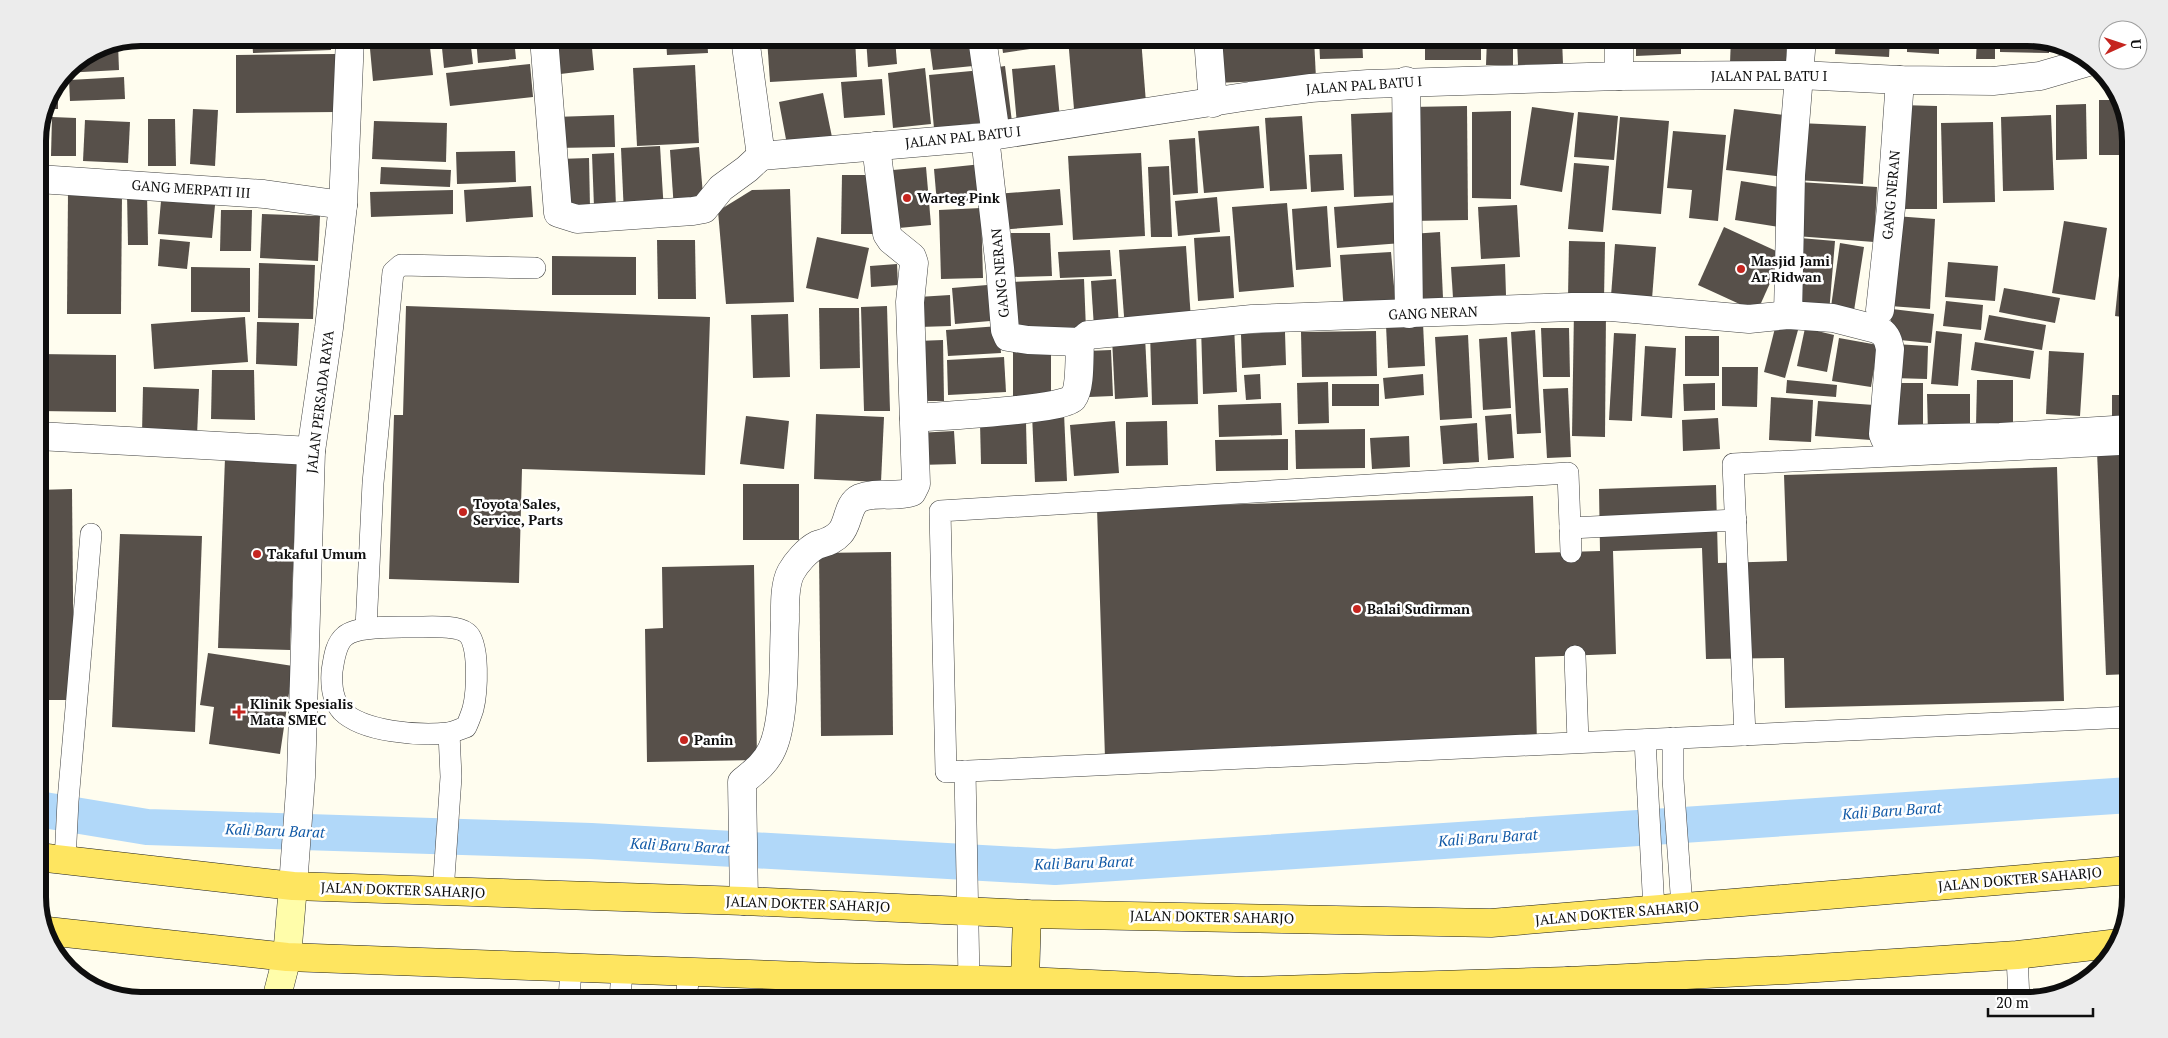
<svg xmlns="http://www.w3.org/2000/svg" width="2168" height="1038" font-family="'PT Serif',serif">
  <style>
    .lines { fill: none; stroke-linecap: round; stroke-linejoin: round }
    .canal { stroke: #b1d8f9; stroke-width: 36 }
    .building { fill: #57504a }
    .service-casing { stroke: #414141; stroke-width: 22 }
    .minor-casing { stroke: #414141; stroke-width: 29 }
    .tertiary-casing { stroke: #414141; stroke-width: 29 }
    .secondary-casing { stroke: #303030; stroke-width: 29 }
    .primary-casing { stroke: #1f1f1f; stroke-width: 29 }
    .service { stroke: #fff; stroke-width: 21 }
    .minor { stroke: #fff; stroke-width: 28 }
    .tertiary { stroke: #fff; stroke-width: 28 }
    .secondary { stroke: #fffdaa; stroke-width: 28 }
    .primary { stroke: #fee560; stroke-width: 28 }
    .poi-dot { fill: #c5251f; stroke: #fff; stroke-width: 2 }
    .labels { text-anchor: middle; stroke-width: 5; stroke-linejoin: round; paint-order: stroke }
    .street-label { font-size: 14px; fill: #0e0e0e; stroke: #fff }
    .poi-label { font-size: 14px; font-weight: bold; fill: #0e0e0e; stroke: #fff; text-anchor: start }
    .water-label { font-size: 15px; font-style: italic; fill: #1159a6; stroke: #fff }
    .rim { fill: none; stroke: #0e0e0e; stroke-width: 6 }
  </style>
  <rect width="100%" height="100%" fill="#fffdef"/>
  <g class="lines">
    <path class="canal" d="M38 809 147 827 591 841 1055 867 2130 795"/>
  </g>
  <g class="building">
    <path d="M252 38H331V50L253 53Z"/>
    <path d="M369 38H429L433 75 373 81Z"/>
    <path d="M441 38H470L473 64 444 68Z"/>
    <path d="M476 38H514L516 59 478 63Z"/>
    <path d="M548 38H591L594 70 552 75Z"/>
    <path d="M666 38H707L708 53 667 55Z"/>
    <path d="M767 38H855L857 77 770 82Z"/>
    <path d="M866 38H895L897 64 868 67Z"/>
    <path d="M951 38H980L983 65 933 70 929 40Z"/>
    <path d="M1001 38H1050L1051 46 1003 53Z"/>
    <path d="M1068 38H1141L1146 103 1074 109Z"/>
    <path d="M1213 38H1314L1316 79 1215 83Z"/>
    <path d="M1319 38H1362L1363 58 1320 59Z"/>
    <path d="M1373 38H1421V39L1373 42Z"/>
    <rect x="1425" y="38" width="56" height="22"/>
    <path d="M1487 38H1513V65H1486Z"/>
    <path d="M1636 38H1681V54L1636 56Z"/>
    <path d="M1731 38H1787L1786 66 1730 63Z"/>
    <path d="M1836 38H1890L1889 57 1835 54Z"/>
    <path d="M1907 38H1939V54L1907 52Z"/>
    <path d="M1977 38H1995V59H1976Z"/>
    <path d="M2000 38H2027L2049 43V53L2000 52Z"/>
    <path d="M1562 39 1563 64 1518 65 1517 40Z"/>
    <path d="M118 44 119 70 64 73 68 68 102 45Z"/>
    <path d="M336 54 337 112 236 113V55Z"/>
    <path d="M530 64 533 97 450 106 446 73Z"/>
    <path d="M695 65 699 143 637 146 633 68Z"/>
    <path d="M1055 65 1060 119 1017 124 1012 69Z"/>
    <path d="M1005 66 1012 122 999 124 991 68Z"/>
    <path d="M925 68 931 124 893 128 888 73Z"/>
    <path d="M982 70 987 122 934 128 929 75Z"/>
    <path d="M124 77 125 99 70 101 69 80Z"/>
    <path d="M882 79 885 115 844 118 841 82Z"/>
    <path d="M58 82V109H44L45 101Z"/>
    <path d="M823 93 833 142 788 150 779 102Z"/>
    <path d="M2099 100H2119L2130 134V155H2099Z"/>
    <path d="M2086 104 2087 159 2056 160V105Z"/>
    <path d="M1900 105 1937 106V209H1899Z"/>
    <path d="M1467 106 1468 220 1411 221 1410 107Z"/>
    <path d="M1532 107 1574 113 1562 192 1520 185Z"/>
    <path d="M193 109 218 110 215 166 190 164Z"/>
    <path d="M1734 109 1792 116 1785 177 1726 170Z"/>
    <path d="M1511 111V199L1472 198V112Z"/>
    <path d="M1400 112 1403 195 1354 197 1351 114Z"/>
    <path d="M1578 112 1618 116 1614 160 1574 157Z"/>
    <path d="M43 113V159H38V134Z"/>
    <path d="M614 115 615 147 555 148 554 117Z"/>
    <path d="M2051 115 2054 190 2003 191 2001 117Z"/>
    <path d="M1302 116 1307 189 1270 191 1265 118Z"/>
    <path d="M52 117 76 118V156H51Z"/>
    <path d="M1620 117 1669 121 1661 214 1612 210Z"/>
    <path d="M148 119H175L176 166H148Z"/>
    <path d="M85 120 130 122 128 163 83 161Z"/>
    <path d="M374 121 447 123 446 162 372 159Z"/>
    <path d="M1993 122 1995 202 1943 203 1941 123Z"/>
    <path d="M1799 123 1866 126 1863 184 1796 180Z"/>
    <path d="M1259 126 1264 188 1204 193 1198 131Z"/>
    <path d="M1673 131 1726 135 1718 221 1689 218 1692 190 1667 188Z"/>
    <path d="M1195 138 1198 193 1173 195 1169 140Z"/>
    <path d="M660 146 664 213 624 215 621 148Z"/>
    <path d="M699 147 704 207 674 210 670 150Z"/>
    <path d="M515 151 516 182 457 184 456 152Z"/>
    <path d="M614 153 616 207H594L592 154Z"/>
    <path d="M1141 153 1145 236 1073 240 1068 156Z"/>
    <path d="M1342 154 1344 190 1311 192 1309 155Z"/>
    <path d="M589 158 590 208 560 209 559 159Z"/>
    <path d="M1574 163 1609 166 1603 232 1568 229Z"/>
    <path d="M982 164 986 199 937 204 934 169Z"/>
    <path d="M1169 166 1172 237H1151L1148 167Z"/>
    <path d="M381 167 451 170 450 187 380 184Z"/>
    <path d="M926 167 931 225 888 229 882 171Z"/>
    <path d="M842 175H876V234H841Z"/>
    <path d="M1741 181 1785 188 1779 227 1735 220Z"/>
    <path d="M1799 182 1877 187 1874 242 1796 236Z"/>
    <path d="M38 186H40L39 225H38Z"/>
    <path d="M531 186 533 217 466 222 464 190Z"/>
    <path d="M790 189 794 302 726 304 718 211 752 190Z"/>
    <path d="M1060 189 1063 225 998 230 995 194Z"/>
    <path d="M453 190V214L371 217 370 192Z"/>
    <path d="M68 193H122L121 314H67Z"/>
    <path d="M127 193H147L148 245H128Z"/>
    <path d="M1217 197 1220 232 1178 236 1175 201Z"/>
    <path d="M161 201 215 205 212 238 158 234Z"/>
    <path d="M1399 202 1402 243 1337 248 1334 207Z"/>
    <path d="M1287 203 1294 287 1239 292 1232 207Z"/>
    <path d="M1517 205 1520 257 1481 259 1478 207Z"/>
    <path d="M1327 206 1331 267 1296 270 1292 209Z"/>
    <path d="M981 208 983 278 941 279 939 210Z"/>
    <path d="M221 210H252L251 251H220Z"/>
    <path d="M262 214 320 216 318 261 260 258Z"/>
    <path d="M1895 216 1935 219 1930 309 1890 306Z"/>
    <path d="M2064 221 2107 228 2095 300 2052 293Z"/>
    <path d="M2124 226H2130V318L2115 316Z"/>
    <path d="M1724 227 1783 254 1757 312 1698 285Z"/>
    <path d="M1440 232 1443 298 1415 299 1411 234Z"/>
    <path d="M1011 233H1050L1052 276 1012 277Z"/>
    <path d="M1230 236 1234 298 1198 301 1194 238Z"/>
    <path d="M817 237 869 248 858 299 806 288Z"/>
    <path d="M1800 238 1835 241 1829 313 1793 309Z"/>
    <path d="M160 239 190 242 187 269 158 266Z"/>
    <path d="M657 240H695L696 299H658Z"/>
    <path d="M1569 241 1605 242 1604 300 1568 299Z"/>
    <path d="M1840 243 1864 247 1853 317 1830 314Z"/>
    <path d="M1615 244 1656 247 1652 299 1611 296Z"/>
    <path d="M1186 246 1191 320 1125 329 1119 250Z"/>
    <path d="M1110 250 1112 276 1060 278 1058 252Z"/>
    <path d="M1391 252 1396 309 1344 313 1340 255Z"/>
    <path d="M552 256 636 257V295H552Z"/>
    <path d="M1948 262 1998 266 1995 301 1945 297Z"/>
    <path d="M259 263 315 265 313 319 258 318Z"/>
    <path d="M897 264 898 285 871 287 870 266Z"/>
    <path d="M1505 264 1506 295 1453 298 1451 267Z"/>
    <path d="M191 267 250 268V312H191Z"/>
    <path d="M1084 279 1086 330 1011 334 1009 282Z"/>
    <path d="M1116 279 1119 327 1094 328 1091 281Z"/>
    <path d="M999 284 1002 320 955 324 952 288Z"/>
    <path d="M2004 288 2060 298 2055 323 1999 312Z"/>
    <path d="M950 295 951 326 919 327 918 297Z"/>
    <path d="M1946 301 1983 305 1981 330 1943 326Z"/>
    <path d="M406 306 710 317 705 475 522 469 519 583 389 579 394 415H403Z"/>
    <path d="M887 306 890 411H864L861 307Z"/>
    <path d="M819 308H859L860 368 820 369Z"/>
    <path d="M1892 309 1934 314 1931 343 1889 339Z"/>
    <path d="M1574 310 1606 311 1605 437 1572 436Z"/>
    <path d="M788 314 790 377 753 378 751 315Z"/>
    <path d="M1989 315 2046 325 2042 350 1984 340Z"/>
    <path d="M245 317 248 362 154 369 151 324Z"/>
    <path d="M257 322 299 323 297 366 256 364Z"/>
    <path d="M1423 323 1425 366 1388 368 1386 325Z"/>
    <path d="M1776 324 1798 330 1785 378 1764 372Z"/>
    <path d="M1234 325 1237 392 1203 394 1201 327Z"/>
    <path d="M999 326 1001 353 948 356 946 330Z"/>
    <path d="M1541 328H1569L1570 377H1543Z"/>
    <path d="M1805 328 1834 335 1827 372 1797 366Z"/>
    <path d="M1196 330 1198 404 1152 405 1150 331Z"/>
    <path d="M1535 330 1541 433 1517 434 1511 332Z"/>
    <path d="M1376 331 1377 376 1302 377 1301 332Z"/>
    <path d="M1936 331 1962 334 1958 386 1931 384Z"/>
    <path d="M1285 332 1286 365 1242 368 1241 334Z"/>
    <path d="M1614 333 1636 334 1632 421 1609 420Z"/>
    <path d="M1468 335 1472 418 1440 420 1435 337Z"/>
    <path d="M1145 336 1148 397 1115 399 1112 338Z"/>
    <rect x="1685" y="336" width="34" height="40"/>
    <path d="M1507 337 1511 408 1483 410 1479 339Z"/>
    <path d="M1839 338 1878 345 1871 387 1832 381Z"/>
    <path d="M943 340 944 401H919L917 341Z"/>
    <path d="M1013 342H1051V396L1013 397Z"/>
    <path d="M1975 342 2034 351 2030 379 1971 370Z"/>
    <path d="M1895 344 1928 346 1927 379 1893 378Z"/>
    <path d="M1645 346 1676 348 1672 418 1641 416Z"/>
    <path d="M1111 350 1113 396 1089 397 1087 351Z"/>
    <path d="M2049 351 2084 353 2080 416 2046 414Z"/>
    <path d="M38 354 116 355V412L38 411Z"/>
    <path d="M1004 357 1006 392 948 395 947 360Z"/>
    <path d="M1722 367H1758L1757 407 1722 406Z"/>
    <path d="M212 370H254L255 420 211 419Z"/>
    <path d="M1260 374 1261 399 1246 400 1244 375Z"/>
    <path d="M1423 374 1424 395 1385 399 1383 378Z"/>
    <path d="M1787 380 1837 385 1836 397 1786 393Z"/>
    <path d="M1977 380H2013V427H1976Z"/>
    <path d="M1328 382 1329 423 1298 424 1297 383Z"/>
    <path d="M1715 383V410L1684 411 1683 384Z"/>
    <rect x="1889" y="383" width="34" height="53"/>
    <rect x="1332" y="384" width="47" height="22"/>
    <path d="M143 387 199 389 197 436 142 434Z"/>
    <path d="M1568 388 1571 457 1547 458 1543 389Z"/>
    <path d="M1927 394H1970V432L1928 433Z"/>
    <rect x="2112" y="395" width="18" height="32"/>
    <path d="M1771 397 1813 400 1811 442 1769 440Z"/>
    <path d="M1818 401 1874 405 1871 440 1815 436Z"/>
    <path d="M1281 403 1282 435 1219 437 1218 405Z"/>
    <path d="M1064 413 1067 481 1035 482 1032 414Z"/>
    <path d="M816 414 884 417 881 482 814 479Z"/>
    <path d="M1511 414 1514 458 1488 460 1485 416Z"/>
    <path d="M746 416 789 421 784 469 740 464Z"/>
    <path d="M1718 418 1720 449 1683 451 1682 420Z"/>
    <path d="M1115 421 1119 473 1074 476 1070 425Z"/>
    <path d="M1167 421 1168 465 1126 466V422Z"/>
    <path d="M1026 422 1027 464H981L980 423Z"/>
    <path d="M1477 423 1479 462 1443 464 1440 426Z"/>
    <path d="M1365 429V468L1296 469 1295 430Z"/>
    <path d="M954 431 956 464 919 465 917 433Z"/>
    <path d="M1409 436 1410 467 1372 469 1370 438Z"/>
    <path d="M1288 439V470L1216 471 1215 440Z"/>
    <path d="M2130 450V674L2106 675 2097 451Z"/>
    <path d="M225 458 297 460 290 650 218 648Z"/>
    <path d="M2057 467 2064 701 1785 708 1784 658 1706 659 1702 548 1613 551 1616 654 1535 657 1537 745 1105 758 1097 508 1533 496 1535 553 1600 551 1599 489 1716 485 1718 563 1787 561 1784 475Z"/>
    <rect x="743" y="484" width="56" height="56"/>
    <path d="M72 489 74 700H38V490Z"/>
    <path d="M120 534 202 536 195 732 112 727Z"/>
    <path d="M891 552 893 735 821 736 819 553Z"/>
    <path d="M754 565 757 760 647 762 645 629 663 628 662 567Z"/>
    <path d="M208 653 293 666 280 754 209 744 214 707 200 705Z"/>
  </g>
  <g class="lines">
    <defs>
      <g id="service">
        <path d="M1570 528 1736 520"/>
        <path d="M1571 552 1568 473 940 511 946 772 2130 717"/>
        <path d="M417 627C429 627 457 625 467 633 480 643 477 693 473 709 471 715 469 721 466 727 460 729 454 732 448 733 419 736 363 732 342 711 332 700 331 685 332 671 334 660 335 644 345 636 358 625 400 627 417 627Z"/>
        <path d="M366 628 373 483 393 272 401 265 535 268"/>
        <path d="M1575 656 1578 742"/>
        <path d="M1745 735 1733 464 2130 444"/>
        <path d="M1673 738V779L1682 907"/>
        <path d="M1645 740 1654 910"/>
        <path d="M965 771 969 980"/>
        <path d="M65 861 68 801 91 534"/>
        <path d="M443 892 451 777 449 733"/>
        <path d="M2017 955 2019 1000"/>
        <path d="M569 1000 571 968"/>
        <path d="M620 1000 622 970"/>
        <path d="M686 1000 689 972"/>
        <path d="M827 1000 830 977"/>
        <path d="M1065 1000V983"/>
      </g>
      <g id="minor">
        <path d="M544 38 558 213 577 219 693 211 704 209 721 188 747 169 761 156"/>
        <path d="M982 38 996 135"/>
        <path d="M1208 38 1213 103"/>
        <path d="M1619 76V38"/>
        <path d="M1406 81 1409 314"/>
        <path d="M985 137 1000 268 1005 330 1008 337 1028 340 1080 342 1088 335 1252 319 1572 307H1611L1749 319 1788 315 1833 318 1876 329C1886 333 1888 339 1890 349L1883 434 1885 439 2000 437 2130 429"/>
        <path d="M38 179 264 194 343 205"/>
        <path d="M1880 310 1891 208 1900 80"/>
        <path d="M1788 315 1791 175 1802 38"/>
        <path d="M914 418C937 416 1064 410 1073 398 1081 388 1079 355 1080 342"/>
        <path d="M38 436 311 451"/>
        <path d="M744 901 742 782C754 772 766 763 772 749 786 719 783 654 785 621 785 606 784 585 791 572 796 563 807 550 817 545 826 542 833 541 840 533 849 524 847 504 860 498 877 491 895 498 912 492L916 484 910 302 914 263 912 257 891 240 887 234 876 146"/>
      </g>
      <g id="tertiary">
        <path d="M745 38 761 156 985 137 1250 96 1311 88 1368 84 1619 76 1800 75 1900 80 1993 81 2040 76 2088 62"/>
        <path d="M293 886 301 777 311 451 329 328 343 205 350 38"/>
        <path d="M1568 981V1000"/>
      </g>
      <path id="secondary" d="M276 1000 287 957 293 886"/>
      <g id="primary">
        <path d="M38 857 293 886 744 901 1027 914 1491 923 2130 870"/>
        <path d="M47 931 287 957 830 977 1025 981 1246 991 1568 981 1787 970 2017 955 2119 943"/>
        <path d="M1025 981 1027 914"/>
      </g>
    </defs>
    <use href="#service" class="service-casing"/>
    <use href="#minor" class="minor-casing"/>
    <use href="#tertiary" class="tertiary-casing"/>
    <use href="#secondary" class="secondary-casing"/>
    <use href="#primary" class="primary-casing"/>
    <use href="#service" class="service"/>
    <use href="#minor" class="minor"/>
    <use href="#tertiary" class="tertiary"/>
    <use href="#secondary" class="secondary"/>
    <use href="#primary" class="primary"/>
  </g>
  <g class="poi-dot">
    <circle cx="907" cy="198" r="5"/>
    <circle cx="1741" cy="269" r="5"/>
    <circle cx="463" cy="512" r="5"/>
    <circle cx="257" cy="554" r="5"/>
    <circle cx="1357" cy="609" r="5"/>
    <path d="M236.5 704.5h5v5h5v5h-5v5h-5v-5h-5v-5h5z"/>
    <circle cx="684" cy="740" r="5"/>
  </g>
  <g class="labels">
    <g class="street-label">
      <text x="1769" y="81">JALAN PAL BATU I</text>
      <text transform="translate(1364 85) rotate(-4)" y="5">JALAN PAL BATU I</text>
      <text transform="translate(963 137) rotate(-6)" y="5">JALAN PAL BATU I</text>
      <text transform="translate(191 189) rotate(4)" y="5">GANG MERPATI III</text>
      <text transform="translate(1891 195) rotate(-85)" y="5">GANG NERAN</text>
      <text transform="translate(1000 273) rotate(-95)" y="5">GANG NERAN</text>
      <text transform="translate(1433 313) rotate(-2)" y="5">GANG NERAN</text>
      <text transform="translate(320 402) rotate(-83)" y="5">JALAN PERSADA RAYA</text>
      <text transform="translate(2020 879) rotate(-5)" y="5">JALAN DOKTER SAHARJO</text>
      <text transform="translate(403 890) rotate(2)" y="5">JALAN DOKTER SAHARJO</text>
      <text transform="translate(808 904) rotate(2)" y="5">JALAN DOKTER SAHARJO</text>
      <text transform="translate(1617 913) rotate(-5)" y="5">JALAN DOKTER SAHARJO</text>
      <text transform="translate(1212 917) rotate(1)" y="5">JALAN DOKTER SAHARJO</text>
    </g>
    <g class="poi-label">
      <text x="917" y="203">Warteg Pink</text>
      <text x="1751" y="266">Masjid Jami<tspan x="1751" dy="16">Ar Ridwan</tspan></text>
      <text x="473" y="509">Toyota Sales,<tspan x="473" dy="16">Service, Parts</tspan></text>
      <text x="267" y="559">Takaful Umum</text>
      <text x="1367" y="614">Balai Sudirman</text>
      <text x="250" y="709">Klinik Spesialis<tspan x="250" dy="16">Mata SMEC</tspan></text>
      <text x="694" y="745">Panin</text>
    </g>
    <g class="water-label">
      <text transform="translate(1892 811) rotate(-4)" y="5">Kali Baru Barat</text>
      <text transform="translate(275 831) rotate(2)" y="5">Kali Baru Barat</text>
      <text transform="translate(1488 838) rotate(-4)" y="5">Kali Baru Barat</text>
      <text transform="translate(680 846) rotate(3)" y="5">Kali Baru Barat</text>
      <text transform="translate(1084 863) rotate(-2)" y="5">Kali Baru Barat</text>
    </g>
  </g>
  <path d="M0 0H2168V1038H0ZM141 46H2027A95 95 0 0 1 2122 141V897A95 95 0 0 1 2027 992H141A95 95 0 0 1 46 897V141A95 95 0 0 1 141 46Z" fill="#ececec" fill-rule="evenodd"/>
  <path class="rim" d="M141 46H2027A95 95 0 0 1 2122 141V897A95 95 0 0 1 2027 992H141A95 95 0 0 1 46 897V141A95 95 0 0 1 141 46Z"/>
  <g transform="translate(2123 45) rotate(87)"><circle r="24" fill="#ffffff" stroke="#9f9f9f"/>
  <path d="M0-4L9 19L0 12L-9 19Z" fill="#c5251f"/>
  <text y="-8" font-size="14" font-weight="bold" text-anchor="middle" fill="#0e0e0e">U</text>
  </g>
  <path d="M1988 1008v8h105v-8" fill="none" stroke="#0e0e0e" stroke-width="2.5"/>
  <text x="1996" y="1008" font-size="15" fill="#0e0e0e" stroke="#ffffff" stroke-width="4" paint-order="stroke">20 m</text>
</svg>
